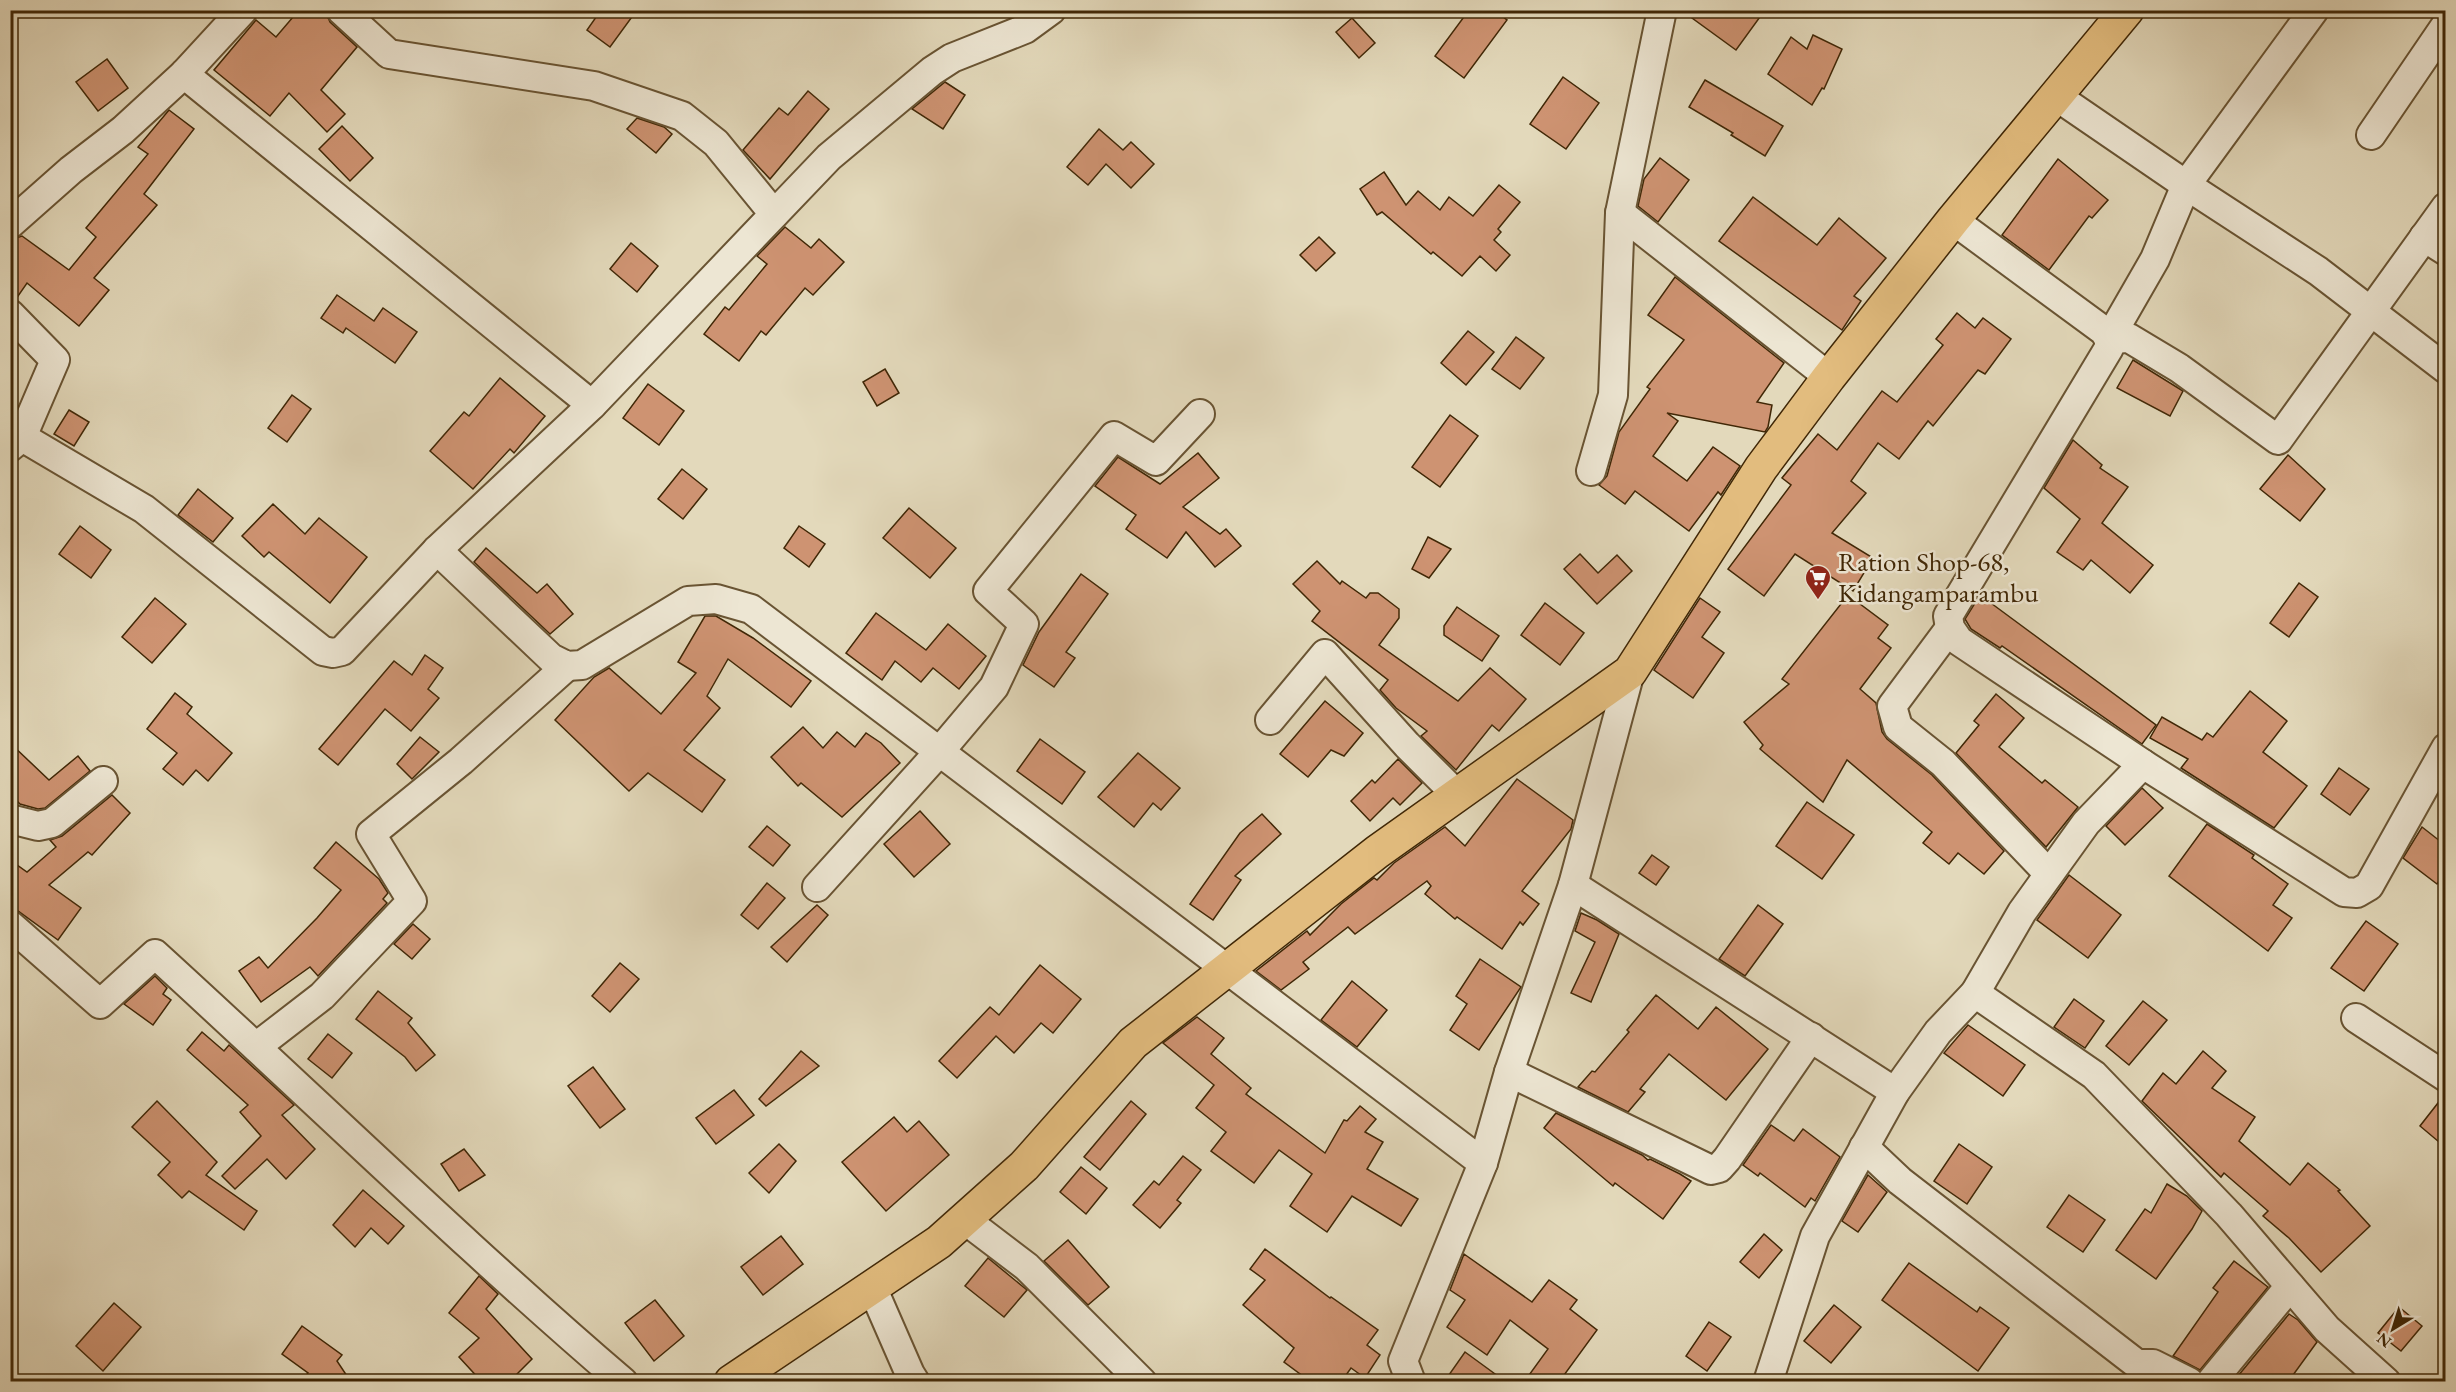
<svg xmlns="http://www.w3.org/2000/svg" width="2456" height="1392" font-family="'EB Garamond',serif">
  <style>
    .building { fill: #ce9372; stroke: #402706; stroke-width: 1.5 }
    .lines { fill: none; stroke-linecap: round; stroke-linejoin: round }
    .minor-casing { stroke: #695433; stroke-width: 32 }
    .major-casing { stroke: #402706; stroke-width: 36 }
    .minor { stroke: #ede6d3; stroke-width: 28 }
    .major { stroke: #e2bc7e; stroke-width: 33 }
    .labels { text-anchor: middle; stroke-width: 5; stroke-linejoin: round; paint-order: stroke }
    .poi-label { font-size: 27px; fill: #402706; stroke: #ede6d3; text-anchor: start }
  </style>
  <rect width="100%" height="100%" fill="#e3d9bb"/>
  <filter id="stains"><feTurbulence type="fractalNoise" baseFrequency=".00333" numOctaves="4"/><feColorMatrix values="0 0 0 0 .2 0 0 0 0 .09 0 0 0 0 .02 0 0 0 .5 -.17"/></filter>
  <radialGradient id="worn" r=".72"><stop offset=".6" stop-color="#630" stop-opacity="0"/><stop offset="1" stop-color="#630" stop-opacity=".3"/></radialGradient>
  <g class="building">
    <path d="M299 10H325L330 22 357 47 321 90 345 114 327 132 289 93 270 116 214 70 256 20 276 37Z"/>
    <path d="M601 10H637L610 47 587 30Z"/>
    <path d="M1469 10H1494L1507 20 1464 78 1435 56Z"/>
    <path d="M1681 10H1765L1736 50Z"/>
    <path d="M1352 18 1375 43 1359 58 1336 32Z"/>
    <path d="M1813 35 1842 49 1824 89 1822 88 1812 105 1768 74 1791 37 1807 49Z"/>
    <path d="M107 59 128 88 98 111 76 82Z"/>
    <path d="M1563 77 1599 103 1566 149 1530 124Z"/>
    <path d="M1705 80 1783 126 1765 156 1731 135 1733 133 1689 107Z"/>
    <path d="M945 82 965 95 943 129 912 109Z"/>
    <path d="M808 91 829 109 770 179 743 150 779 108 788 115Z"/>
    <path d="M169 110 194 129 144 194 157 205 94 278 109 290 79 326 27 283 16 299 10 298V240L22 236 69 270 96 237 86 228 148 154 138 147Z"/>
    <path d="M637 118 664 127 672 134 656 153 627 129Z"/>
    <path d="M342 126 373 158 350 181 319 149Z"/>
    <path d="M1099 129 1123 150 1131 142 1154 164 1131 188 1106 164 1088 185 1067 167Z"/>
    <path d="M1660 158 1689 180 1658 222 1638 206 1644 179Z"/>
    <path d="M2058 159 2108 200 2092 218 2089 216 2049 270 2002 235Z"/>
    <path d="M1384 172 1406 205 1418 191 1440 210 1449 197 1473 216 1499 185 1520 202 1498 229 1501 232 1494 240 1510 255 1496 271 1480 256 1462 276 1433 252 1431 254 1382 212 1377 215 1360 189Z"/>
    <path d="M1753 197 1817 245 1839 218 1886 258 1854 296 1861 301 1842 330 1719 241Z"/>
    <path d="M785 227 811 248 819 239 844 262 813 295 805 288 766 335 761 331 739 361 704 334 725 307 729 310 767 264 757 256Z"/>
    <path d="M1319 237 1335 253 1316 271 1300 255Z"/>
    <path d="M631 243 658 266 637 292 610 269Z"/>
    <path d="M1675 277 1784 363 1757 402 1772 405 1768 427 1765 432 1667 413 1678 421 1653 456 1687 481 1713 447 1740 466 1721 495 1718 492 1689 531 1635 491 1625 504 1599 485 1607 476 1619 432 1650 389 1647 387 1684 340 1648 315Z"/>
    <path d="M337 295 374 321 383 308 417 332 395 363 346 328 343 333 321 318Z"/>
    <path d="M1957 313 1975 328 1983 318 2011 339 1985 374 1978 370 1933 426 1928 421 1899 459 1878 443 1851 481 1866 493 1832 533 1873 558 1853 591 1795 554 1764 596 1728 569 1791 485 1782 478 1818 434 1837 450 1882 391 1897 402 1943 345 1936 339Z"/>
    <path d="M1468 331 1494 352 1466 385 1441 363Z"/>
    <path d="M1516 337 1544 358 1520 389 1492 369Z"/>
    <path d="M2133 360 2183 391 2170 416 2117 388Z"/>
    <path d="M885 369 899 393 877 406 863 382Z"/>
    <path d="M500 378 545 416 514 453 510 449 473 489 430 451 464 412 469 416Z"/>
    <path d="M648 384 684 411 659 445 623 418Z"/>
    <path d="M292 395 311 409 287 442 268 428Z"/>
    <path d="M69 410 89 422 74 446 54 434Z"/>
    <path d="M1450 415 1478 436 1440 487 1412 467Z"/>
    <path d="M2073 440 2102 465 2100 468 2128 487 2102 523 2153 565 2130 593 2091 560 2083 570 2057 552 2080 519 2044 488Z"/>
    <path d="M1198 453 1219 478 1183 507 1220 534 1226 529 1241 546 1215 567 1186 532 1167 558 1126 529 1136 515 1095 486 1118 457 1160 484Z"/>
    <path d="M2288 455 2325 489 2300 521 2260 489Z"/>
    <path d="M682 469 707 489 683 519 658 499Z"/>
    <path d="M198 489 233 518 213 542 178 515Z"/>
    <path d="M273 504 305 534 319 518 367 557 330 603 269 552 264 557 242 536Z"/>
    <path d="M909 508 956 548 930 578 883 538Z"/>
    <path d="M80 526 111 550 91 578 59 554Z"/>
    <path d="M799 526 825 544 809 567 784 548Z"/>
    <path d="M1428 537 1451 549 1429 578 1412 569Z"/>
    <path d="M486 548 537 593 547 584 573 614 550 634 474 562Z"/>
    <path d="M1580 554 1598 573 1617 555 1632 571 1597 604 1564 569Z"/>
    <path d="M1317 561 1340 584 1342 581 1366 598 1370 593H1378L1399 609V618L1379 645 1458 701 1490 668 1526 699 1499 731 1492 725 1456 770 1421 736 1427 731 1396 708 1380 690 1388 680 1312 621 1320 611 1293 584Z"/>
    <path d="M1081 574 1108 594 1066 652 1075 658 1054 687 1023 665 1039 632Z"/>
    <path d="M2299 583 2318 597 2289 637 2270 623Z"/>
    <path d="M1848 595 1888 625 1878 638 1891 648 1860 689 1876 703 1882 732 1887 739 1932 775 2004 851 1984 874 1958 853 1949 864 1923 843 1932 832 1847 760 1823 802 1760 749 1763 745 1744 722 1789 684 1782 679Z"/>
    <path d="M1980 595 2156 725 2142 744 2002 646 2000 648 1971 629 1965 619Z"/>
    <path d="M155 598 186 624 152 663 122 637Z"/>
    <path d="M1700 598 1720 612 1702 637 1724 653 1693 698 1654 670Z"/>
    <path d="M1545 603 1584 633 1560 665 1521 635Z"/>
    <path d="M1457 607 1499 636 1482 661 1444 635V626Z"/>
    <path d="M876 613 926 650 948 624 986 656 959 689 933 668 921 682 895 661 882 680 846 653Z"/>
    <path d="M705 616H716L753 638 811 681 791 707 728 659 707 696 720 708 684 750 725 780 702 812 648 773 629 791 555 720 594 677 609 668 661 714 696 673 678 662Z"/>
    <path d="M425 655 443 668 428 689 439 698 411 731 385 709 338 765 319 749 394 661 412 675Z"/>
    <path d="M2250 691 2287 721 2263 752 2307 786 2274 828 2181 768 2188 759 2150 738 2162 717 2202 740 2207 733 2213 737Z"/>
    <path d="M175 693 192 707 187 714 232 753 208 781 196 770 183 785 163 769 177 753 147 729Z"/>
    <path d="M1996 694 2024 718 1999 747 2042 783 2045 780 2078 807 2046 847 1956 753 1979 725 1974 721Z"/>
    <path d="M1325 701 1363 733 1344 756 1331 750 1308 777 1280 754Z"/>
    <path d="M803 727 823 748 837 732 855 747 866 733 881 743 900 763 842 817 801 783 798 786 771 757Z"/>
    <path d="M420 737 439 752 412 779 397 764Z"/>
    <path d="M1040 739 1085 772 1062 804 1017 771Z"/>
    <path d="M10 743 49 780 78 756 90 771 45 808 38 809 20 804 10 794Z"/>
    <path d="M1138 753 1180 788 1161 810 1153 803 1134 827 1098 797Z"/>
    <path d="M1398 759 1422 783 1400 805 1393 798 1370 821 1351 801 1372 780 1375 783Z"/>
    <path d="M2339 768 2369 789 2350 815 2321 794Z"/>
    <path d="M1517 779 1573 820 1571 829 1522 891 1539 904 1523 925 1520 922 1502 949 1457 917 1455 919 1425 894 1431 886 1427 881 1355 934 1348 927 1303 962 1309 969 1281 990 1256 971 1307 931 1310 935 1341 904 1374 878 1377 880 1394 863 1445 827 1465 846Z"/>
    <path d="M2142 788 2163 808 2125 845 2106 826Z"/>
    <path d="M112 795 130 813 92 855 88 852 49 885 81 908 58 940 10 905V860L27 872 56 847 50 840 62 836Z"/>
    <path d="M1807 802 1854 835 1822 879 1776 846Z"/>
    <path d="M920 811 950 844 914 877 884 844Z"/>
    <path d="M1262 814 1281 834 1235 876 1241 880 1213 920 1190 904 1240 833Z"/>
    <path d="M2207 824 2254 855 2252 858 2288 884 2273 905 2292 918 2268 951 2169 876Z"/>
    <path d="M767 826 790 845 773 866 749 847Z"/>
    <path d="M2422 827 2445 845V872L2437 884 2403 858Z"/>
    <path d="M336 842 379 879 388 893 383 899 387 903 318 976 310 967 261 1002 239 971 259 957 268 968 317 918 341 890 314 868Z"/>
    <path d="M1652 855 1669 867 1656 885 1639 873Z"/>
    <path d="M2069 875 2121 915 2088 958 2037 920Z"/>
    <path d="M767 883 785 898 758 929 741 915Z"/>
    <path d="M817 905 828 915 787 962 771 947Z"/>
    <path d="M1758 905 1783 924 1745 976 1719 959Z"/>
    <path d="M1581 913 1597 920 1619 934 1591 1002 1571 993 1595 942 1575 931Z"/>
    <path d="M2366 921 2398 944 2364 991 2331 968Z"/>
    <path d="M413 924 430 939 412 959 394 944Z"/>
    <path d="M1480 959 1521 987 1479 1050 1450 1030 1467 1004 1456 996Z"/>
    <path d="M620 963 639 979 610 1012 592 996Z"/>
    <path d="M1040 965 1081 999 1053 1033 1041 1023 1014 1053 996 1036 957 1078 939 1061 990 1007 999 1015Z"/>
    <path d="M155 976 167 988 163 994 171 1000 153 1025 124 1004Z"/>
    <path d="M1352 981 1387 1010 1357 1047 1321 1020Z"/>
    <path d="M378 991 412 1018 408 1023 435 1055 416 1071 405 1057 356 1019Z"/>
    <path d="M1656 995 1698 1029 1716 1007 1768 1049 1726 1100 1669 1054 1640 1089 1645 1092 1628 1112 1578 1087 1592 1071 1595 1072 1629 1032 1627 1030Z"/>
    <path d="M2074 999 2104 1021 2085 1048 2054 1027Z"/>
    <path d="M2143 1001 2167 1020 2129 1065 2106 1046Z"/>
    <path d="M1197 1017 1224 1038 1211 1054 1251 1088 1246 1094 1325 1153 1344 1120 1347 1121 1360 1106 1376 1119 1365 1132 1383 1142 1367 1169 1418 1199 1401 1226 1352 1196 1327 1232 1290 1206 1312 1174 1279 1150 1254 1183 1211 1151 1226 1132 1196 1108 1214 1085 1163 1043Z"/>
    <path d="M1968 1025 2025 1065 2003 1096 1944 1053Z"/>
    <path d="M202 1032 224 1051 229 1045 294 1105 282 1115 315 1149 286 1179 267 1159 235 1189 222 1176 261 1136 240 1112 248 1105 187 1050Z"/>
    <path d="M328 1034 352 1053 332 1078 308 1059Z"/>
    <path d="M801 1051 819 1066 766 1106 759 1099Z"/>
    <path d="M2203 1051 2226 1071 2212 1088 2255 1117 2239 1141 2290 1185 2308 1163 2340 1190 2338 1191 2370 1226 2321 1272 2289 1238 2263 1216 2268 1211 2224 1173 2221 1177 2142 1101 2163 1073 2176 1084Z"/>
    <path d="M593 1067 625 1109 600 1128 568 1086Z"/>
    <path d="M734 1090 754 1115 716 1144 696 1118Z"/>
    <path d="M2445 1094V1147L2420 1126Z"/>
    <path d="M157 1101 217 1162 206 1175 257 1211 244 1230 189 1191 182 1198 158 1175 170 1162 132 1127Z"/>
    <path d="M1131 1101 1146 1114 1100 1170 1084 1157Z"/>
    <path d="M1556 1113 1642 1155 1648 1160 1650 1159 1680 1174 1691 1181 1663 1219 1615 1183 1613 1186 1544 1128Z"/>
    <path d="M894 1117 907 1132 919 1121 949 1155 886 1211 842 1162Z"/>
    <path d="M1771 1125 1794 1141 1803 1129 1840 1157 1815 1201 1811 1198 1805 1207 1760 1173 1758 1176 1743 1165Z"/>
    <path d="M779 1144 796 1161 769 1193 749 1173Z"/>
    <path d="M1959 1144 1992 1167 1967 1204 1934 1181Z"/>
    <path d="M464 1149 485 1175 459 1191 441 1164Z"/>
    <path d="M1183 1156 1201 1170 1177 1200 1181 1203 1160 1228 1133 1205 1154 1181 1159 1185Z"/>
    <path d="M1081 1167 1107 1188 1086 1214 1060 1192Z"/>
    <path d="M1868 1175 1887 1192 1858 1232 1842 1221Z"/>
    <path d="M2167 1184 2187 1196 2202 1211 2192 1229 2156 1279 2116 1250 2145 1209 2151 1213Z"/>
    <path d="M363 1190 404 1226 388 1244 371 1228 355 1247 333 1225Z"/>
    <path d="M2069 1195 2105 1220 2083 1252 2047 1227Z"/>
    <path d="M1764 1234 1782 1250 1759 1278 1740 1262Z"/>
    <path d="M781 1236 803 1264 763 1295 741 1267Z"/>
    <path d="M1068 1240 1109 1287 1088 1305 1044 1261Z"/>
    <path d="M1265 1249 1330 1298 1331 1297 1378 1330 1367 1345 1380 1355 1365 1378 1351 1368 1341 1382H1311L1284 1362 1294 1348 1243 1305 1265 1280 1250 1269Z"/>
    <path d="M1464 1254 1532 1302 1549 1280 1577 1300 1570 1309 1597 1330 1559 1382H1524L1548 1349 1510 1320 1487 1355 1447 1327 1465 1300 1450 1290Z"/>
    <path d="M988 1258 1027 1290 1004 1317 965 1286Z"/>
    <path d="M2234 1261 2268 1287 2200 1370 2173 1356 2218 1292 2213 1288Z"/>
    <path d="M1909 1263 1977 1312 1980 1307 2009 1328 1978 1371 1882 1300Z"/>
    <path d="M479 1276 498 1294 486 1309 532 1359 509 1382H482L459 1357 479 1338 449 1313Z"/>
    <path d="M655 1300 684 1336 654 1361 625 1323Z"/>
    <path d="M114 1303 141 1327 103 1371 76 1346Z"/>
    <path d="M1834 1305 1861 1327 1831 1363 1804 1341Z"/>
    <path d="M2399 1307 2422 1326 2401 1351 2378 1333Z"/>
    <path d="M2289 1314 2298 1320 2317 1342 2288 1382H2233Z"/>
    <path d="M1709 1322 1731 1337 1707 1371 1686 1356Z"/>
    <path d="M302 1326 342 1355 337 1361 351 1382H301L308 1373 282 1354Z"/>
    <path d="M1465 1352 1506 1382H1444Z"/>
  </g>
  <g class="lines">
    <defs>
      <g id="minor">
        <path d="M341 10 389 54 594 86 682 116 716 143 774 214"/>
        <path d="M184 74 592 405"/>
        <path d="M2056 96 2186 185 2318 271 2446 369"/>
        <path d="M2371 135 2446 25"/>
        <path d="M1620 213 1829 377"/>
        <path d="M1953 220 2104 331 2109 339V348L1948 616 1950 628 1959 641 2143 764 2344 892 2357 893 2369 886 2446 748"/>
        <path d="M10 224 71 170 123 130 184 74 243 10"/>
        <path d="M2424 237 2446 251"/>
        <path d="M10 314 55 360 22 437 10 447"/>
        <path d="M2109 339 2129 338 2179 368 2278 440 2446 207"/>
        <path d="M2109 339 2155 259 2186 185 2314 10"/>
        <path d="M22 437 144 509 323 651 333 653 342 651 437 550 592 405 829 157 932 71 952 58 1025 29 1051 10"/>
        <path d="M1591 471 1613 395 1620 213 1662 10"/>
        <path d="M437 550 551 658 567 666 582 665 688 601 716 599 751 609 1483 1163"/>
        <path d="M1950 628 1892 706 1898 727 1943 763 2049 874"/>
        <path d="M1270 720 1325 654 1407 745 1457 795"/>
        <path d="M10 819 38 826 52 823 103 781"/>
        <path d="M1573 885 1895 1092"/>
        <path d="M817 887 940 751 994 687 1024 624 988 591 1114 436 1156 461 1200 414"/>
        <path d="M10 925 100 1004 155 954C311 1096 462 1244 623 1382"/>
        <path d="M1975 993 2022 912 2086 823 2143 764"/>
        <path d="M2356 1018 2446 1077"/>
        <path d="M256 1047 322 996 412 901 371 834 461 761 567 666"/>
        <path d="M1509 1072 1711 1170 1719 1168 1727 1159 1811 1037"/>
        <path d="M1864 1147 1900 1181 2137 1364H2153L2189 1382"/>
        <path d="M964 1219 1027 1267 1142 1382"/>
        <path d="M872 1287 910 1374 915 1382"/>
        <path d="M1411 1382 1403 1361 1483 1163 1509 1072 1573 885 1630 672"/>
        <path d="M1768 1382 1815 1236 1895 1092 1938 1032 1975 993 2094 1075 2229 1215 2327 1329 2386 1382"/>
        <path d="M2211 1382 2290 1286"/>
      </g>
      <path id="major" d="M731 1382 939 1242 1024 1166 1133 1043 1377 852 1630 672 1761 468 1829 377 1953 220 2127 10"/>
    </defs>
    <use href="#minor" class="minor-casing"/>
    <use href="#major" class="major-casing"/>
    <use href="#minor" class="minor"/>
    <use href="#major" class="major"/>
  </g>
  <defs>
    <symbol id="supermarket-pin" viewBox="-11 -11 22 30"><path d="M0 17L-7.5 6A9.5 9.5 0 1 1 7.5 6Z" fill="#8f2418" stroke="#ede6d3"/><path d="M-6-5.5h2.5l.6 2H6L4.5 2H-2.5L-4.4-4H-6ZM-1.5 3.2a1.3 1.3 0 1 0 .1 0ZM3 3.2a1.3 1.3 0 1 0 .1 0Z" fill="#fff"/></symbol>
  </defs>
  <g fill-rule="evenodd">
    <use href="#supermarket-pin" x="1803" y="563" width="30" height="40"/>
  </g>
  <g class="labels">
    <g class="poi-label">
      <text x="1838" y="571">Ration Shop-68,<tspan x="1838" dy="31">Kidangamparambu</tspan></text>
    </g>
  </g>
  <rect width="2456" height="1392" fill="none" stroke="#e3d9bb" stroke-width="36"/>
  <rect x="12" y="12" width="2432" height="1368" fill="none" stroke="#402706" stroke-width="3"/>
  <rect x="18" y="18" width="2420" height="1356" fill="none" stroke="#402706" stroke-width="1.5"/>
  <g transform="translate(2393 1329) rotate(218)" stroke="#ede6d3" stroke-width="4.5" paint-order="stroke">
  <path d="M0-4.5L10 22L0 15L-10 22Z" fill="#402706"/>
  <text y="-9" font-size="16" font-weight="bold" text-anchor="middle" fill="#402706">N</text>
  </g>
  <rect width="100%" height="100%" filter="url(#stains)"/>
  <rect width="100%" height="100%" fill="url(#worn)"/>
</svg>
